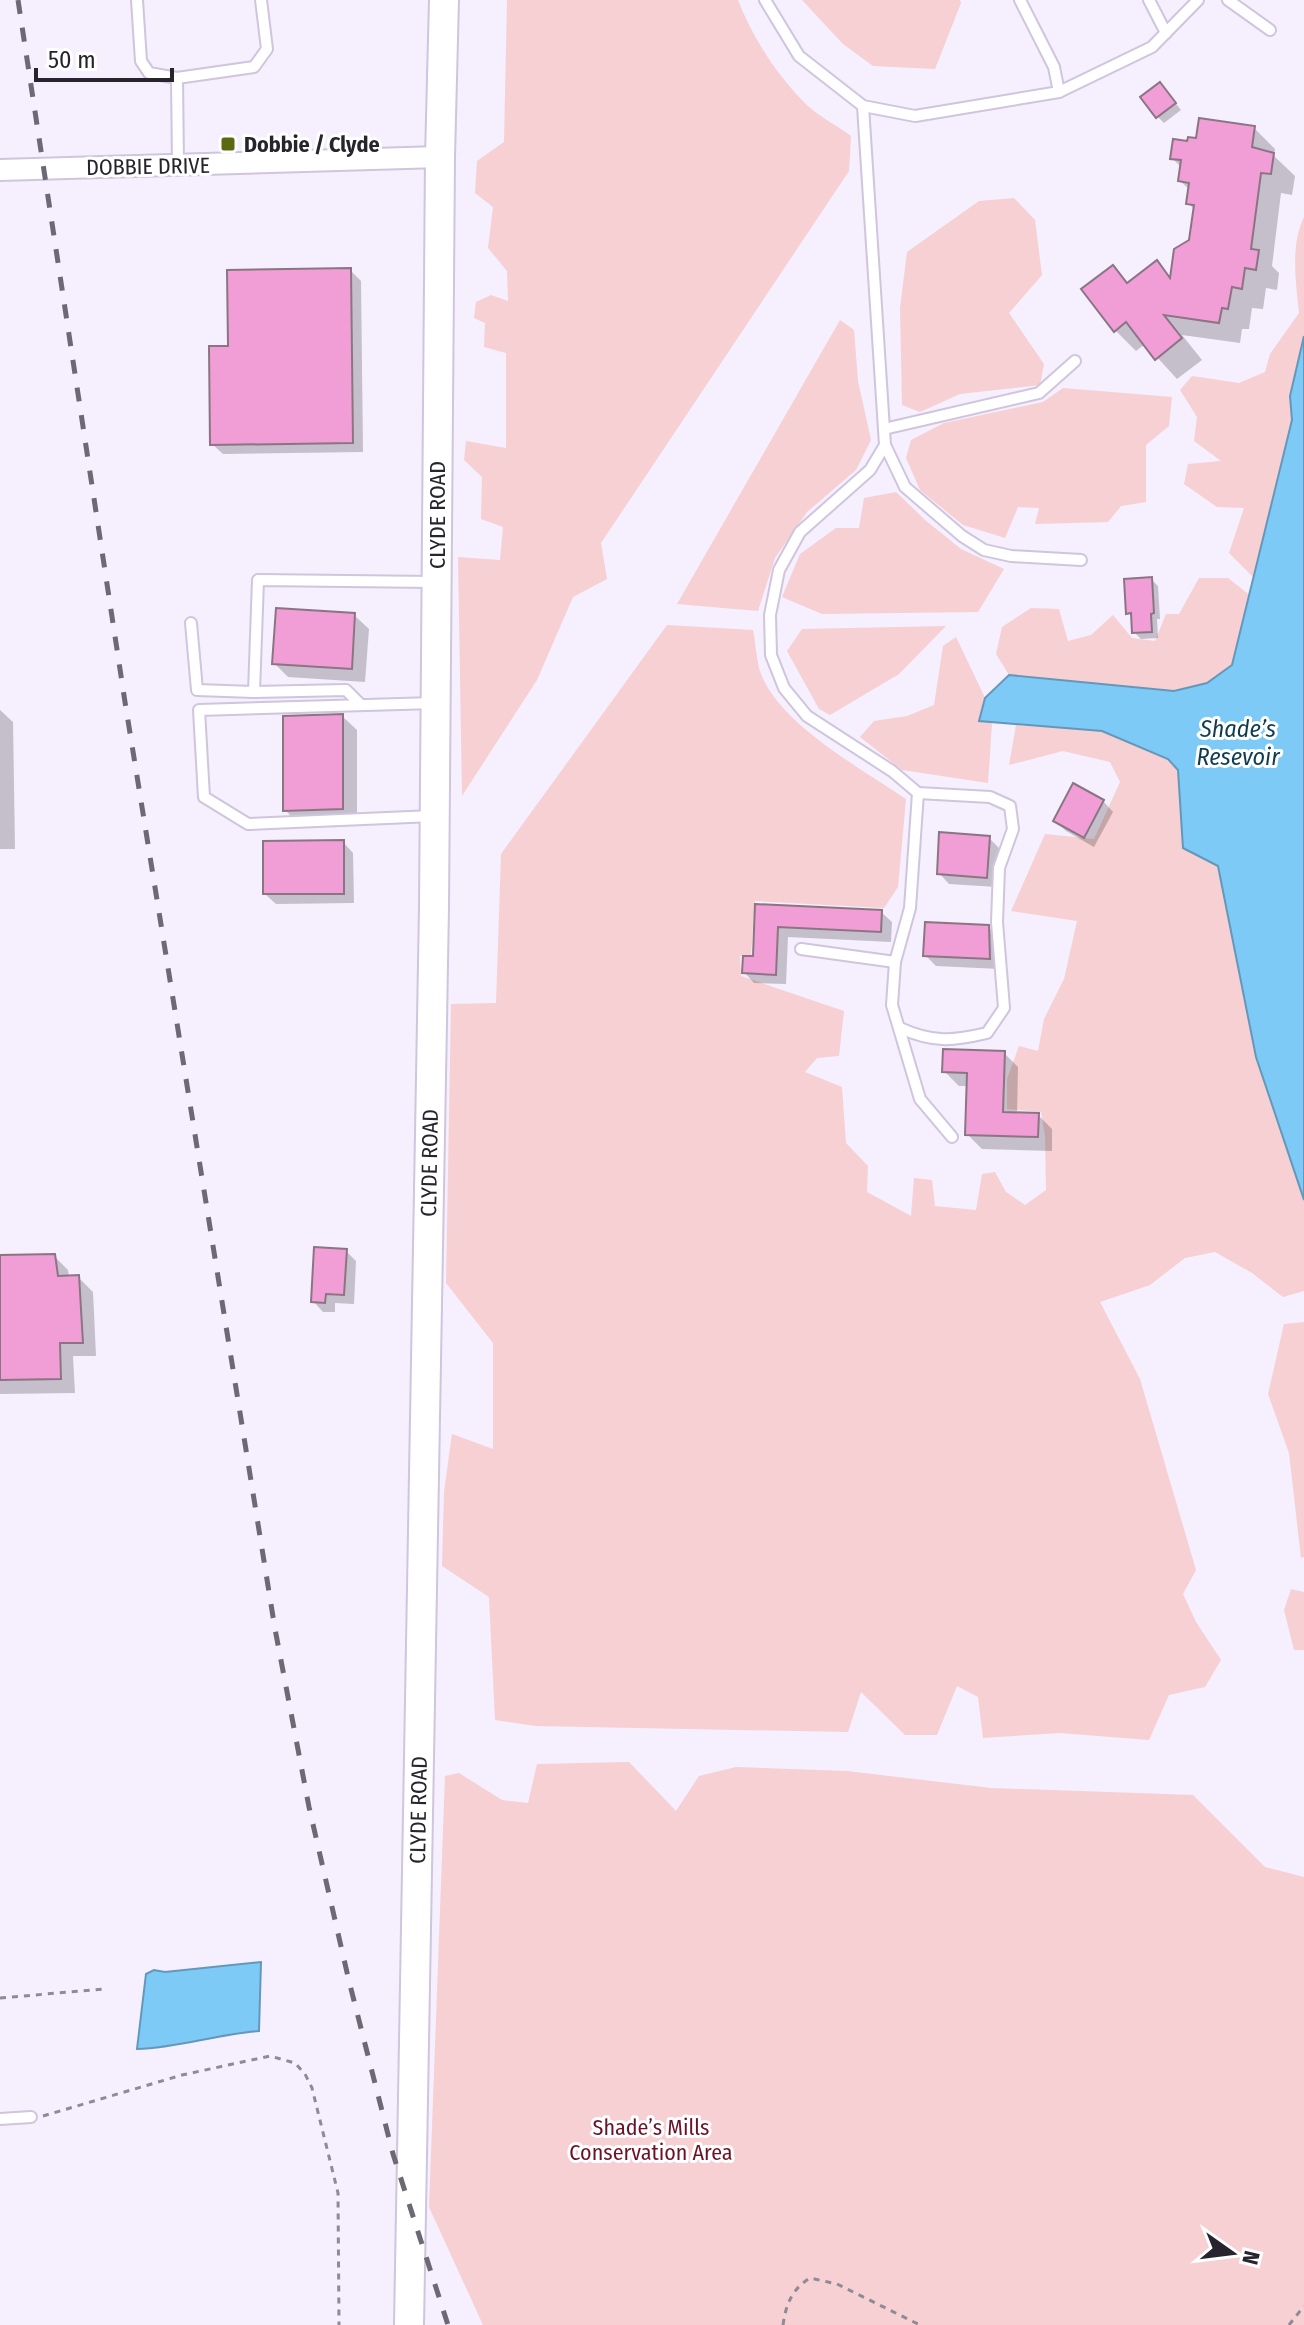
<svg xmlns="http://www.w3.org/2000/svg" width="1304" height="2325" font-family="'Fira Sans Condensed',sans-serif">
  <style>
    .green { fill: #f6d0d2 }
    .water { fill: #7ecaf6; stroke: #6498ba; stroke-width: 2 }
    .shadow { fill: #0003 }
    .building { fill: #f19ed7; stroke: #8b7583; stroke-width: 2 }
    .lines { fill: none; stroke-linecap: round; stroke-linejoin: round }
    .service-casing { stroke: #cfc5dd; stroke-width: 14 }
    .minor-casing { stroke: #cfc5dd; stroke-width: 24 }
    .secondary-casing { stroke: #cfc5dd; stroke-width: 32 }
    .path { stroke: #8e8a96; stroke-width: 3; stroke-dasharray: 6 6; stroke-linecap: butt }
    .service { stroke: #fff; stroke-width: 10 }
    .minor { stroke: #fff; stroke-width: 20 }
    .secondary { stroke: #fff; stroke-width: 28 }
    .rail { stroke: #6d6974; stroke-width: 5; stroke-dasharray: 14 14; stroke-linecap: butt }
    .poi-dot { fill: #5b6911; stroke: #fff; stroke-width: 3 }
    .labels { text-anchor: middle; stroke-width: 6; stroke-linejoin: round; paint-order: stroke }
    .poi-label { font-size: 22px; font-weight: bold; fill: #27242d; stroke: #fff; text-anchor: start }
    .street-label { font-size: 22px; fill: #27242d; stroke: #fff }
    .park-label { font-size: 22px; fill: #6b1226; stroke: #fff }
    .water-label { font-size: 24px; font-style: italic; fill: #103c52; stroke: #fff }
  </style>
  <rect width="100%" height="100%" fill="#f5effe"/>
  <g class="green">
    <path d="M507 0H738C752 36 774 71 801 99 814 114 835 124 851 136L849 171 601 543 607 579 573 597 537 680 462 796 458 557 500 560 503 527 481 519 482 477 464 460 466 441 506 448V353L484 347 485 323 474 318 476 302 491 295 508 301 507 271 488 248 493 207 475 193 477 161 504 142Z"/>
    <path d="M802 0H960L961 3 935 69 873 66 843 44Z"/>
    <path d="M1014 198 1035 220 1042 275 1009 313 1044 364 1040 385 960 394 920 412 902 405 900 308 907 252 979 201Z"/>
    <path d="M1304 217V1291L1283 1297 1252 1273 1215 1252 1185 1258 1150 1285 1100 1302 1140 1379 1196 1570 1183 1594 1196 1622 1221 1660 1205 1687 1169 1695 1149 1740 1060 1733 983 1738 978 1697 957 1686 937 1735H905L861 1692 848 1732 536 1726 495 1720 489 1597 442 1566 444 1492 452 1434 493 1449V1343L446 1283 451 1004 496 1003 501 854 667 625 753 630C756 644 756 661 761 674 781 725 862 769 906 799L898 887 884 908 755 901 751 955 740 956 741 976 844 1011 839 1056 817 1058 805 1072 842 1087 846 1143 868 1166 867 1192 911 1216 914 1178 932 1180 935 1206 976 1210 982 1174 995 1172 1006 1192 1025 1205 1046 1190 1045 1136 1041 1112 1007 1109V1079L1019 1046 1038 1051 1044 1019 1064 979 1077 921 1011 911 1045 834 1094 839 1120 782 1110 762 1063 751 1009 765 1016 725 1102 731 1168 759 1178 770 1183 848 1232 666 1207 683 1174 691 1009 675 996 654 1002 627 1031 608 1059 609 1068 641 1091 635 1113 615 1132 638 1155 641 1166 614H1179L1199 578H1228L1251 596 1255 579 1229 553 1244 508 1217 507 1184 484 1188 464 1221 461 1194 441 1197 417 1180 390 1192 376 1239 383 1265 372 1270 354 1299 313C1296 283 1290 246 1304 217Z"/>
    <path d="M840 320 854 330 858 381 871 440 856 470 807 512 775 558 758 611 677 604Z"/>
    <path d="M1063 388 1172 397 1169 426 1146 445V502L1121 506 1108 522 1035 524 1039 508 1018 507 1005 538 963 525 920 490 906 458 911 440 944 423 1043 402Z"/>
    <path d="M896 492 925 520 961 549 1004 569 978 612 822 614 782 597 800 554 836 528H859L864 498Z"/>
    <path d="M946 626 899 674 830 715 819 709 787 651 802 629Z"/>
    <path d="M956 637 985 698 979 721 992 723 988 783 902 770 860 737 874 721 907 716 934 705 943 646Z"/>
    <path d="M1304 1322V1557L1301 1558 1289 1453 1268 1394 1284 1324Z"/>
    <path d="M1291 1589 1304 1592V1650H1294L1284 1610Z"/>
    <path d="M629 1762 676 1811 699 1776 736 1767 847 1771 991 1788 1193 1795 1265 1867 1304 1877V2325H483L429 2207 445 1776 459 1773 502 1800 528 1803 537 1764Z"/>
  </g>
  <g class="water">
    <path d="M1304 336V1200L1256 1057 1218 866 1183 848 1178 770 1168 759 1102 731 979 721 985 698 1009 675 1174 691 1207 683 1232 665 1292 420 1290 396Z"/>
    <path d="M261 1962 259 2031C217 2034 179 2048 137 2049L146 1974 154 1970 165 1972Z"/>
  </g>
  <g class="shadow">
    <path d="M1166 91 1181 110 1164 123 1157 116Z"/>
    <path d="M1254 128 1275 149 1274 156 1295 176 1292 195 1281 193 1272 266 1279 273 1277 290 1266 288 1263 309 1252 308 1249 329H1242L1240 343 1182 335 1202 360 1177 379 1145 344 1136 351 1115 330 1113 267 1129 284 1156 263 1172 279 1191 241 1195 210 1188 203 1190 190 1180 181 1182 168 1172 158 1189 143Z"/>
    <path d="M350 270 361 281 363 452 223 454 212 444 230 348Z"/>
    <path d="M1151 579 1158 586 1160 619H1157L1158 638 1141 639 1134 632V618L1128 613Z"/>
    <path d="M354 615 369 629 365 682 288 677 274 663Z"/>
    <path d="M0 710 13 722 15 849H0Z"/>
    <path d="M342 716 357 730V822L299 824 285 810Z"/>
    <path d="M1103 801 1113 812 1094 847 1066 831 1055 821Z"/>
    <path d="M989 838 999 848 997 887 949 884 939 873Z"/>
    <path d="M343 842 353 853 354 903 276 904 265 894Z"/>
    <path d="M757 906 881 912 892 922 891 942 788 937 786 984 754 983 744 972 754 959Z"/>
    <path d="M988 927 999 937 1000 969 936 966 925 955Z"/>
    <path d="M1004 1053 1018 1067 1017 1114 1038 1115 1052 1129V1151L982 1149 967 1134 969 1086H959L944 1071Z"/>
    <path d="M346 1251 356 1261 354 1304 335 1303V1312H323L313 1301Z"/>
    <path d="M54 1256 68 1270 69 1278 78 1277 93 1292 96 1356H73L75 1393 0 1394V1257Z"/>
  </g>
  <g class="building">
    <path d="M1160 82 1176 103 1156 118 1140 97Z"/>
    <path d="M1199 118 1255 126 1252 147 1274 153 1271 174 1261 173 1251 249 1259 250 1256 270 1245 268 1242 289 1232 287 1228 309 1222 308 1219 323 1164 315 1182 338 1155 360 1126 322 1114 332 1081 289 1113 265 1127 283 1157 260 1170 278 1174 249 1189 240 1194 205 1186 204 1189 183 1178 181 1181 160 1170 159 1173 139 1187 141 1188 137 1196 138Z"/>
    <path d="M351 268 353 443 210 445 209 346H228L227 270Z"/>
    <path d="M1152 577 1154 613 1151 614 1152 632 1132 633 1131 613 1126 614 1124 579Z"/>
    <path d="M276 608 355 613 352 669 272 664Z"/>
    <path d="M343 714V809L283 811V716Z"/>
    <path d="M1073 783 1104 800 1084 838 1053 821Z"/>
    <path d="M939 832 990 836 987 878 937 874Z"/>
    <path d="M344 840V894H263V841Z"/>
    <path d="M755 904 882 910 881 932 778 927 776 975 742 973 743 956H753Z"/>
    <path d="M925 922 989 925 990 959 923 956Z"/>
    <path d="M943 1049 1005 1051 1003 1112 1039 1113 1038 1137 965 1135 967 1073 942 1072Z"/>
    <path d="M314 1247 347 1249 344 1295 326 1294 325 1303 311 1302Z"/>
    <path d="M55 1254 58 1276 79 1275 83 1343H60L61 1379 0 1380V1255Z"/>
  </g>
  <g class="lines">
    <defs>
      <g id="service">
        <path d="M137 0 141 61 149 73 177 78 254 67 267 49 261 0"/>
        <path d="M765 0 799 56 863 106 915 116 1059 92 1152 47 1198 0"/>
        <path d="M1020 0 1054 67 1059 92"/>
        <path d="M1149 0 1166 33"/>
        <path d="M1228 0 1270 30"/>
        <path d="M177 78 178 165"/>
        <path d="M863 106 885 445 870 470 800 532 779 570 770 615 771 655 784 688 807 716 892 771 918 793 990 797 1010 806 1013 829 999 868 997 922 1004 1008 987 1033C953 1041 933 1043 900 1028"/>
        <path d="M884 429 1039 393 1075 361"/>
        <path d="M885 445 905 487 962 536 984 550 1011 556 1081 560"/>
        <path d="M191 623 197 690 254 692"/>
        <path d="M360 704 346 690 254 692 258 580 434 582"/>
        <path d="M918 793 910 908 895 962 892 1005 920 1099 952 1137"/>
        <path d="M433 816 248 824 204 797 199 710 435 703"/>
        <path d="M801 949 895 962"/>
        <path d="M0 2119 31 2117"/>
      </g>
      <path id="minor" d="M0 170 440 157"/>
      <path id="secondary" d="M409 2325 434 907 440 157 444 0"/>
    </defs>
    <use href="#service" class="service-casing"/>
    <use href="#minor" class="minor-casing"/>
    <use href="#secondary" class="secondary-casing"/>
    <g class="path">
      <path d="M0 1998 104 1989"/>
      <path d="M43 2116 182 2075 270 2056 295 2063 305 2074 312 2088 338 2193 339 2325"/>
      <path d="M783 2325C786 2304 792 2289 810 2278L837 2284 920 2325"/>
      <path d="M1289 2325 1304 2306"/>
    </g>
    <use href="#service" class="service"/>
    <use href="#minor" class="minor"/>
    <use href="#secondary" class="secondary"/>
    <path class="rail" d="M18 0 125 702 275 1629 309 1807 349 1981 393 2154 448 2325"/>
  </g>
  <rect class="poi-dot" x="220" y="136" width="16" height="16" rx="4"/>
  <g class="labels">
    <g class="poi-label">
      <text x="244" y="152">Dobbie / Clyde</text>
    </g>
    <g class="street-label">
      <text transform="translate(148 166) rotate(-1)" y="8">DOBBIE DRIVE</text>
      <text transform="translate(437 515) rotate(-90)" y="8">CLYDE ROAD</text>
      <text transform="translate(429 1163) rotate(-89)" y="8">CLYDE ROAD</text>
      <text transform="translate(418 1810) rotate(-89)" y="8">CLYDE ROAD</text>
    </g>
    <g class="park-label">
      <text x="651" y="2135">Shade’s Mills<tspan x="651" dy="25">Conservation Area</tspan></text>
    </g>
    <g class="water-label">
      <text x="1238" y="737">Shade’s<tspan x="1238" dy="28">Resevoir</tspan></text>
    </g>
  </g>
  <g transform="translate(1232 2253) rotate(104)" stroke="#ffffff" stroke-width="6" paint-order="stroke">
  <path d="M0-6L14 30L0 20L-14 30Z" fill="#27242d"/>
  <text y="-12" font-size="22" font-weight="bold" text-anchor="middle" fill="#27242d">N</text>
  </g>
  <path d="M36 68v12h136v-12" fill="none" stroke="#27242d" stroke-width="4"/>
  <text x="48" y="68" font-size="24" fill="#27242d" stroke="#ffffff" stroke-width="6" paint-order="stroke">50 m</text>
</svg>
